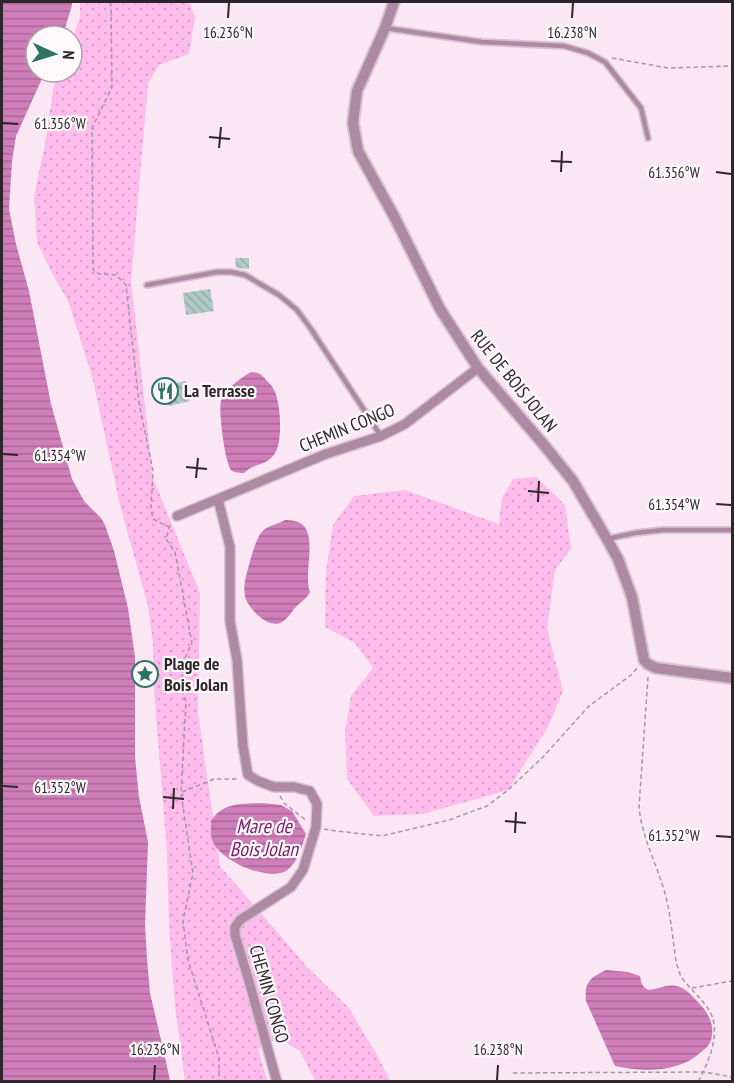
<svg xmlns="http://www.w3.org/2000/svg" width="734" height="1083" font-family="'PT Sans Narrow',sans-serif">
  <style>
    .grass { fill: url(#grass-dots) }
    .water { fill: url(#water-rules) }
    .building { fill: url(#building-back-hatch) }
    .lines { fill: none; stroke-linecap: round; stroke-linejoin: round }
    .service-casing { stroke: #d6c3d0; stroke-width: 8 }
    .minor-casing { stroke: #d6c3d0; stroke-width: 12 }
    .tertiary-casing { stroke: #d6c3d0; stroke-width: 14 }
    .path { stroke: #a696a0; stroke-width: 1.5; stroke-dasharray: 4.5 3; stroke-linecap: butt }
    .service { stroke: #ad89a3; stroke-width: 4.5 }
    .minor { stroke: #ad89a3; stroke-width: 9 }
    .tertiary { stroke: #ad89a3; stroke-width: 10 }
    .ticks { fill: none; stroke: #2d252a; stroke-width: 2 }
    .labels { text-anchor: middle; stroke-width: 4.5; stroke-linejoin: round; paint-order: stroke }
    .street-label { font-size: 18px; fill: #2d252a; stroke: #fdf9fb }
    .poi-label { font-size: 18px; font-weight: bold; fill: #2d252a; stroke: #fdf9fb; text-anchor: start }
    .water-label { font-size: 20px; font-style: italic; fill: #7b1c69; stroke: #fdf9fb }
    .ticks-label { font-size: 15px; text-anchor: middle; fill: #2d252a; stroke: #fdf9fb; stroke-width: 4.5; stroke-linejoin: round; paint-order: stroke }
  </style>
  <defs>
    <pattern id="grass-dots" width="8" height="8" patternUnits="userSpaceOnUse" patternTransform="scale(1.5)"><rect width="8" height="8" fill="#fdbceb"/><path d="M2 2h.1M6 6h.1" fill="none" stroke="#d9a1ca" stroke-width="1.8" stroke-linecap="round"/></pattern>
    <pattern id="water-rules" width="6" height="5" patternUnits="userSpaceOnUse" patternTransform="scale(1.5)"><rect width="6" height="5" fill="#cf7eba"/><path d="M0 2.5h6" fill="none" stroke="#a86797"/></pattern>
    <pattern id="building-back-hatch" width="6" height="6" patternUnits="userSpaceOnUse" patternTransform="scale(1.5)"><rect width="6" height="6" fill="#afc9c3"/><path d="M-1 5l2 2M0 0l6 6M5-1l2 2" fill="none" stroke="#97aca8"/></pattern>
  </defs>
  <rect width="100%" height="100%" fill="#fbe6f4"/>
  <g class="grass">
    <path d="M80 2H189L195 17 189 54 159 65 148 83 131 281 153 478 200 593 198 713 220 866 309 969 348 1007 377 1055 390 1081H315L300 1051 278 1038 258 1049 267 1081H185L175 1006 169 925 167 852 154 690 153 644 148 606 120 505 92 376 68 301 53 275 37 242 34 196 45 145 54 84 58 72H72V39L80 18Z"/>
    <path d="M536 477 565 505 571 549 555 570 547 628 563 691 548 727 508 790 423 814 374 816 347 779 345 731 351 696 373 668 355 643 325 627 326 572 333 525 354 496 405 490 499 524 502 498 513 479Z"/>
  </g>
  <g class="water">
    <path d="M2 2H72V5L64 32 61 36H36V72H45L16 136 12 161 9 209 16 244 29 291 51 404 72 479 84 501 101 518 105 525 114 551 128 608 135 657V757L139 797 148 842 145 926 147 959 150 993 165 1057 170 1081H2Z"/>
    <path d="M251 372C253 372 259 373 260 374 262 375 272 386 273 388 281 400 283 441 275 453 266 467 253 463 244 473 240 473 234 473 231 470 225 463 218 409 221 401 226 389 240 378 251 372Z"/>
    <path d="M285 520C290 520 299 521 303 525 317 540 303 574 310 592 307 599 299 603 294 609 291 613 287 619 282 622 269 630 251 610 246 600 244 595 244 586 245 581 247 571 255 540 261 533 267 525 277 525 285 520Z"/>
    <path d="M262 803 281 805 292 811 306 834C302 846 297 864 286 871 267 881 224 862 214 844 210 838 211 829 211 821 223 802 241 804 262 803Z"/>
    <path d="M606 970 628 972 640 976C641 982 642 988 649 990 657 989 668 984 676 986 685 987 693 997 698 1002 707 1011 714 1023 712 1035 711 1045 706 1048 700 1053 678 1073 642 1072 615 1066L586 1001C584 982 590 978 606 970Z"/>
  </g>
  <g class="building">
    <path d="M235 258H249V269L236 268Z"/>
    <path d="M210 289 214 311 186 315 183 293Z"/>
    <path d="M186 381 190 401 169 406 165 385Z"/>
  </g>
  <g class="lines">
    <defs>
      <g id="service">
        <path d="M385 28 482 42 564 46 588 53 605 62 641 108 648 138"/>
        <path d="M147 285 217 272H231L245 275 279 295 297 310 311 329 381 436"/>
        <path d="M607 539 635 533 663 530H732"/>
      </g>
      <g id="minor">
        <path d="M218 499 230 547V621L237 660 243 746 248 775 258 781 274 787H294L310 791 317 804 316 827 303 870 291 887 240 920 235 927V935L248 978 277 1082"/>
        <path d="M177 516 326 454 381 436 405 424 478 368"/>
      </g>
      <path id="tertiary" d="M394 2 385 28 357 91 353 123 358 151 395 218 440 309 478 368 544 445 573 481 607 539 618 559 632 597 644 660 648 664 656 668 732 678"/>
    </defs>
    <use href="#service" class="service-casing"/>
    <use href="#minor" class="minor-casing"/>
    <use href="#tertiary" class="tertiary-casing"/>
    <g class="path">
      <path d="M110 2 111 7 112 87 92 128 93 270 99 274 116 275 126 285 139 403 153 471 151 508 153 519 169 527"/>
      <path d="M612 58 668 68 732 66"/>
      <path d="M170 525 166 539 175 552 192 643 184 660 180 688 186 701 181 793 193 873 183 921 188 960 219 1058V1082"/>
      <path d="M648 677 639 807C642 839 658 866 666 897 671 918 673 940 676 962L681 977C690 989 701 998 709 1010 722 1031 709 1062 698 1082"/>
      <path d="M182 792 214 779H238"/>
      <path d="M280 796 284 803 307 821"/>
      <path d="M324 829 336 831 382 836 449 820 487 806 508 790 543 757 589 706 631 675 638 667"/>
      <path d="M692 988 732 981"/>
      <path d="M513 1073 704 1072 732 1077"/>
    </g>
    <use href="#service" class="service"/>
    <use href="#minor" class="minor"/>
    <use href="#tertiary" class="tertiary"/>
  </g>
  <path class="ticks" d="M228 18 229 3M572 18 573 3M3 123 18 124M209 137 230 139M219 148 221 127M551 161 572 162M561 172 562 151M716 172 731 174M3 454 18 455M186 467 207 469M196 478 198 458M528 491 549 493M538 502 539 481M716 504 731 505M3 786 18 787M163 797 184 799M173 809 174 788M505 821 526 823M515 833 516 812M716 836 731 837M154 1080 155 1065M497 1080 498 1065"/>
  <defs>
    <symbol id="restaurant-ring" viewBox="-11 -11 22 22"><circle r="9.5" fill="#fdf9fb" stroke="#2f7366" stroke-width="1.5"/><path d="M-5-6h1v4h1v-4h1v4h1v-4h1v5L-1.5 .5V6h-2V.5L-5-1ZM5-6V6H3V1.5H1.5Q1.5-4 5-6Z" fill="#2f7366"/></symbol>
    <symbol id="sight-ring" viewBox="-11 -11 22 22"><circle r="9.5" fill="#fdf9fb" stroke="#2f7366" stroke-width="1.5"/><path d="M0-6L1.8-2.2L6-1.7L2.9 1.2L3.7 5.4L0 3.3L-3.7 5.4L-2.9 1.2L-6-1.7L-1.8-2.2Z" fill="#2f7366"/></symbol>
  </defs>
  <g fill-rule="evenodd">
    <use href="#restaurant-ring" x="150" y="376" width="30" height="30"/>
    <use href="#sight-ring" x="130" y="659" width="30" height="30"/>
  </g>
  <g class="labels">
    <g class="street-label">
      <text transform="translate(514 381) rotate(51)" y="6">RUE DE BOIS JOLAN</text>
      <text transform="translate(347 428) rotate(-22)" y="6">CHEMIN CONGO</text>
      <text transform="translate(269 994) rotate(74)" y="6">CHEMIN CONGO</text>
    </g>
    <g class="poi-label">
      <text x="184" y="397">La Terrasse</text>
      <text x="164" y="670">Plage de<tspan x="164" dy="21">Bois Jolan</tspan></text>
    </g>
    <g class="water-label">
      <text x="264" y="833">Mare de<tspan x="264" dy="23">Bois Jolan</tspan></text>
    </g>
  </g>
  <g class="ticks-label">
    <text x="228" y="38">16.236°N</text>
    <text x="572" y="38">16.238°N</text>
    <text x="60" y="129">61.356°W</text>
    <text x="674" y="178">61.356°W</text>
    <text x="60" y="461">61.354°W</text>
    <text x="674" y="510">61.354°W</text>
    <text x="60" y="793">61.352°W</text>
    <text x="674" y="841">61.352°W</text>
    <text x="155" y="1055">16.236°N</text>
    <text x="498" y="1055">16.238°N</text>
  </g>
  <rect width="734" height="1083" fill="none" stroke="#2d252a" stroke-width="6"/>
  <g transform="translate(54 54) rotate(94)"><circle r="28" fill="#fdf9fb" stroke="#aaa4a7" stroke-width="1.5"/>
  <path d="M0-4.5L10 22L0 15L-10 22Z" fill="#2f7366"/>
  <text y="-9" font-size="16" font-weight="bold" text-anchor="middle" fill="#2d252a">N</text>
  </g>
</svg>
